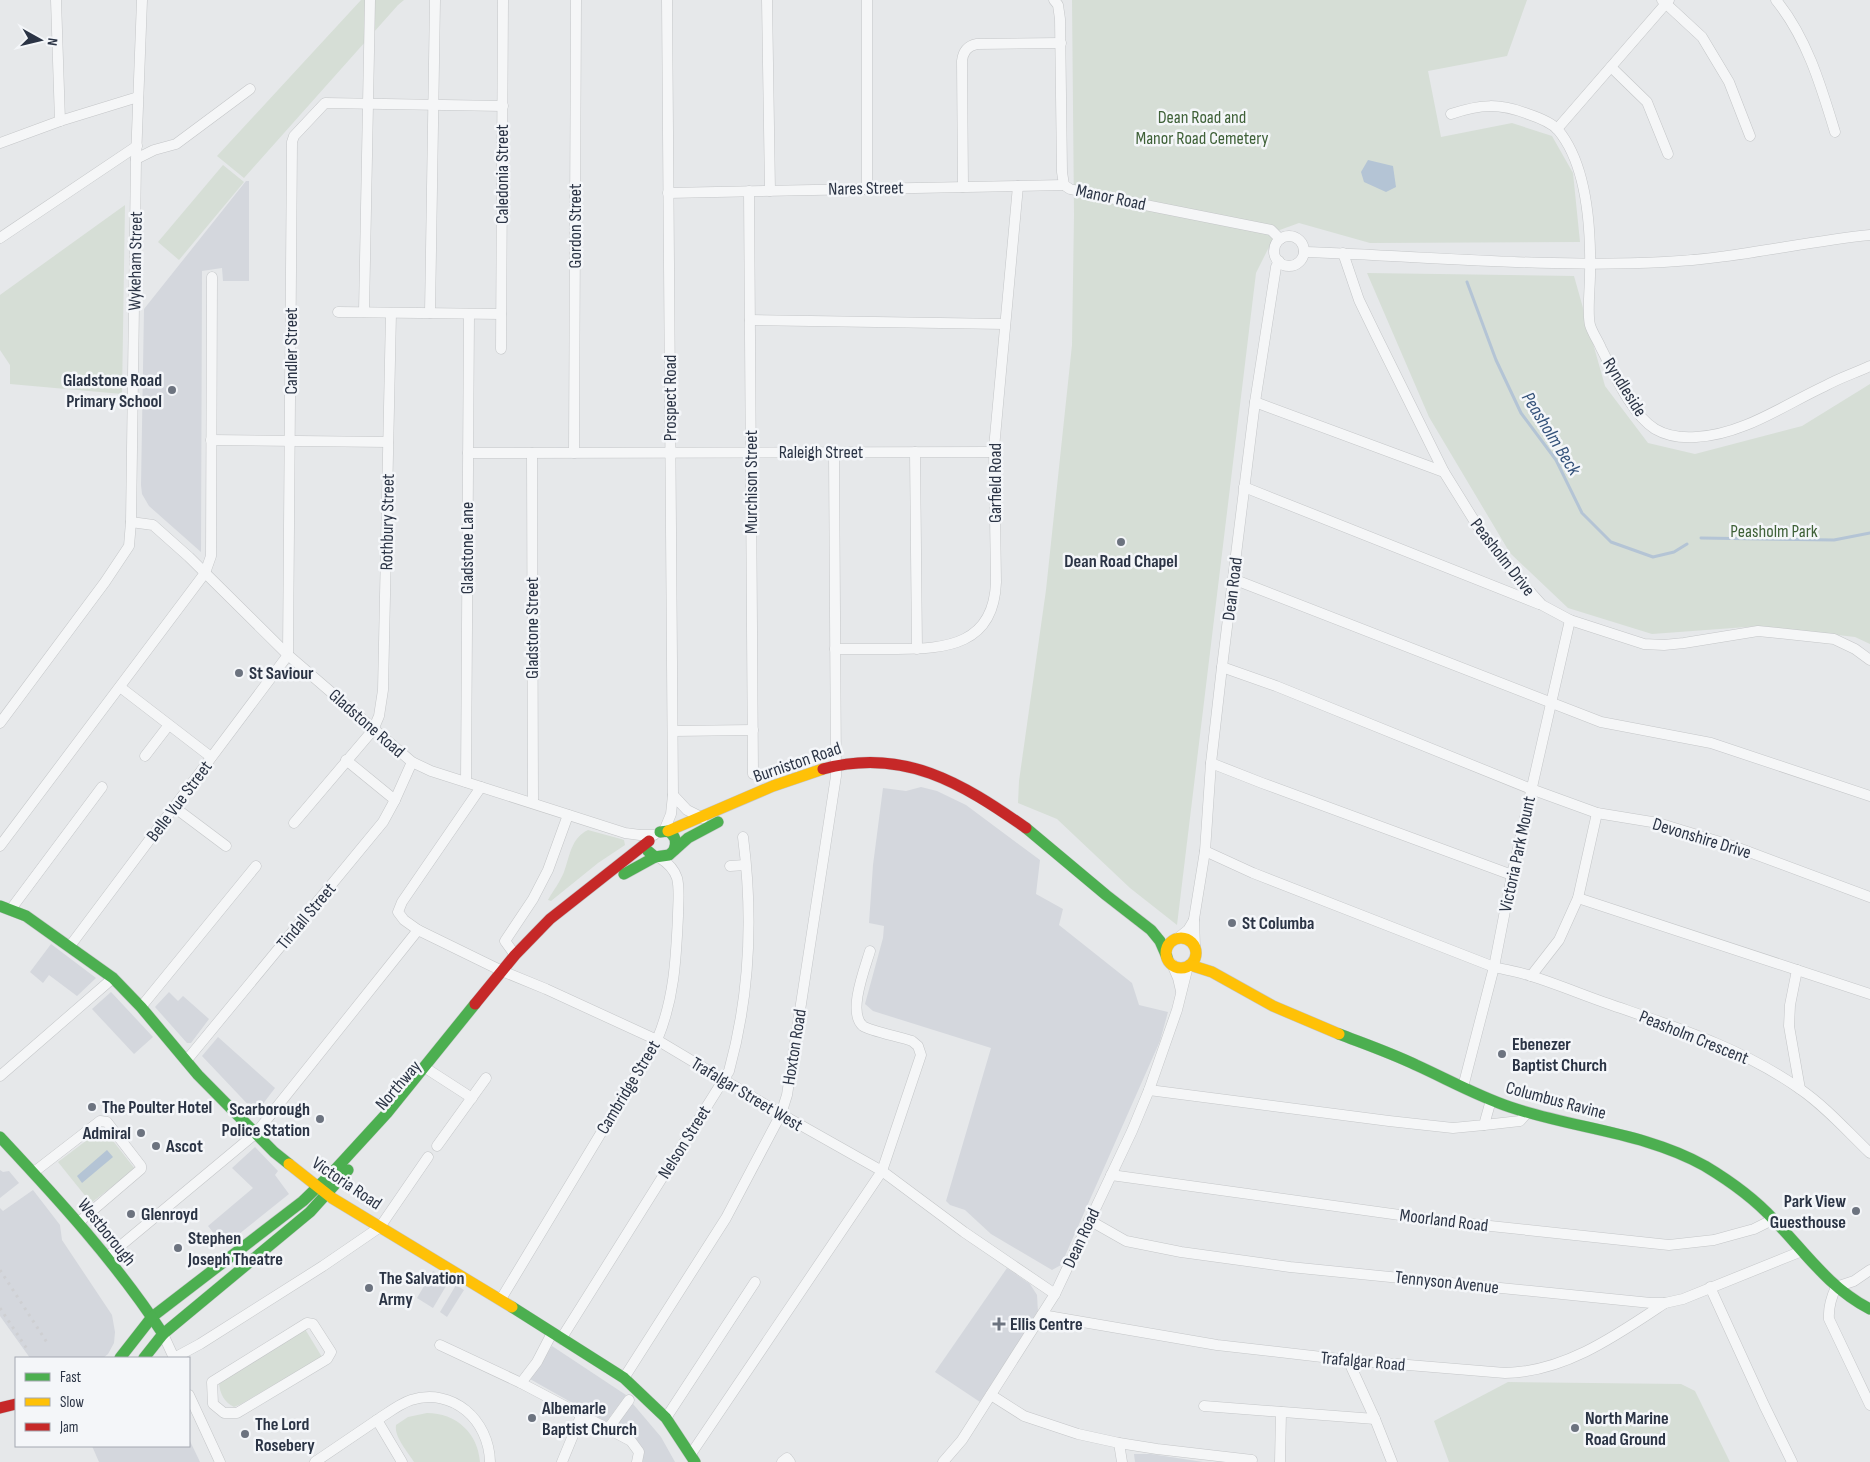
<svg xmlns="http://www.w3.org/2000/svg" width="1870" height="1462" font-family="'Sofia Sans Condensed',sans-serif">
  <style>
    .built { fill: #d4d7dd }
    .green { fill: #d6ded6 }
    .water { fill: #b4c4d5 }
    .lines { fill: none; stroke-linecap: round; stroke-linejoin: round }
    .stream { stroke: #b4c4d5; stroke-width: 3 }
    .street-casing { stroke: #c4c6c8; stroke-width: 11 }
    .fast-casing { stroke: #c4c6c8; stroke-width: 12 }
    .slow-casing { stroke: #c4c6c8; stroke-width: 12 }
    .jam-casing { stroke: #c4c6c8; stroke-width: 12 }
    .street { stroke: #f5f6f7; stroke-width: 10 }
    .fast { stroke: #4caf50; stroke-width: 11 }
    .slow { stroke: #ffc107; stroke-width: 11 }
    .jam { stroke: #c62828; stroke-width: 11 }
    .rail { stroke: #cecfd2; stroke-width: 3; stroke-dasharray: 2.5 5; stroke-linecap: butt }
    .poi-dot { fill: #6c737f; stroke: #f4f6f9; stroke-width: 2 }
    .labels { text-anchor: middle; stroke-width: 5; stroke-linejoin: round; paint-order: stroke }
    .park-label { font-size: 18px; fill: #3f6138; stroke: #f4f6f9 }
    .street-label { font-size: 18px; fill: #2b3445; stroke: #f4f6f9 }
    .poi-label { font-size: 18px; font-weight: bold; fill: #2b3445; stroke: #f4f6f9; text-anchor: start }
    .water-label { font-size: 19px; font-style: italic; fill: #34527a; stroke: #f4f6f9 }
  </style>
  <rect width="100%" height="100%" fill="#e6e8ea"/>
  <g class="built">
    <path d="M246 181H249V281H223L222 268 202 271 201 552 149 506 142 494 141 485 144 309Z"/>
    <path d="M921 787 937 791 966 805 1040 860 1036 894 1063 909 1059 925 1132 983 1139 1005 1168 1012 1160 1041 1061 1265 1052 1270 991 1234 965 1210 950 1205 946 1201 991 1048 873 1011 865 1004 883 938 884 926 869 923 873 865 883 788 906 791Z"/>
    <path d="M51 944 96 978 77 996 49 975 43 983 30 972Z"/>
    <path d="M111 992 153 1037 134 1054 92 1009Z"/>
    <path d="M169 992 178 1001 183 996 209 1019 191 1043H187L155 1007Z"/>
    <path d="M218 1037 275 1088 256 1113 202 1056Z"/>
    <path d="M255 1147 278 1171 275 1175 289 1194 224 1246 208 1226 253 1188 232 1168Z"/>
    <path d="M0 1170 3 1172 9 1171 19 1183 0 1198Z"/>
    <path d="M33 1190 60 1225 62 1240 112 1315 115 1332 114 1343 108 1354 103 1358H30L0 1316V1208L3 1211Z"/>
    <path d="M1007 1268 1030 1284 1037 1295 1038 1312 980 1402 935 1372Z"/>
    <path d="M433 1271 449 1281 433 1308 417 1298Z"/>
    <path d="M456 1285 464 1290 447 1317 440 1312Z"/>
    <path d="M552 1346 626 1395 606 1422 530 1379Z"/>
    <path d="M633 1404 661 1437 675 1462H643L642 1450 636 1440 616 1425Z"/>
    <path d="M189 1439 200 1462H99L92 1446H189Z"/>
    <path d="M1134 1454H1151L1203 1462H1135Z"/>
  </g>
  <g class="green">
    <path d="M361 0H404L398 5 244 178 217 156Z"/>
    <path d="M1072 0H1527L1507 56 1428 71 1441 137 1512 123 1552 136 1573 173 1580 242 1370 243 1299 223 1277 231 1256 273 1177 925 1130 888 1057 819 1018 803 1019 781 1046 590 1072 345 1074 215Z"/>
    <path d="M223 165 244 182 179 260 158 242Z"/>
    <path d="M125 205 122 394 10 384V365L0 350V295Z"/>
    <path d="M1367 273 1574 276 1605 386 1648 443 1695 454 1802 426 1870 384V644L1855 637 1760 626 1652 634 1568 608 1510 553 1429 417Z"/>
    <path d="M588 830 621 839 624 840 625 845 598 863 551 901 548 900C553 891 560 882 564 872 570 856 571 838 588 830Z"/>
    <path d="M103 1128 135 1169 91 1203 58 1162Z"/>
    <path d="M305 1329 322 1357 241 1404 234 1407C224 1402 220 1394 219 1383Z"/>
    <path d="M1508 1382 1681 1384 1695 1391 1730 1462H1449L1434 1421Z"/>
    <path d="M427 1413C456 1413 478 1433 480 1462H414C408 1452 394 1437 396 1425L408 1417Z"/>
  </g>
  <g class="water">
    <path d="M1368 160 1393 166 1396 187 1386 192 1364 182 1361 172Z"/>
    <path d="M107 1150 113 1157 82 1183 77 1176Z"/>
  </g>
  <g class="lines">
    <g class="stream">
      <path d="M1467 282 1496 360 1521 413 1556 460 1582 513 1611 542 1653 557 1674 552 1687 544"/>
      <path d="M1701 538 1834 540 1870 533"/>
    </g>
    <defs>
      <g id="street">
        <path d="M56 0 60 121"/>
        <path d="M767 0 770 191"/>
        <path d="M867 0V188"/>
        <path d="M1054 0 1058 5 1060 19 1062 172 1064 185 1070 189 1100 196 1271 230 1280 239"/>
        <path d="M1662 0 1702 37 1729 82 1750 136"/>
        <path d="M1776 0C1807 38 1821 86 1835 132"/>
        <path d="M1611 67 1647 102 1668 154"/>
        <path d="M1451 114C1481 104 1499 103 1528 114 1537 117 1552 123 1558 130 1588 166 1591 230 1590 275 1590 288 1587 314 1590 325 1592 332 1598 341 1601 348 1614 373 1631 414 1655 429 1667 436 1682 438 1696 437 1742 435 1784 405 1825 386 1839 378 1855 373 1870 366"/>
        <path d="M1557 129 1669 0"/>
        <path d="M0 143 60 121 138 97"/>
        <path d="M136 159 154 150 176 144 250 89"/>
        <path d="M963 187 962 61C963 52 967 46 977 44L1061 43"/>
        <path d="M749 191 753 774"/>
        <path d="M668 193 1064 185"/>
        <circle cx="1289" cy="251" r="15"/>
        <path d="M0 238 137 146"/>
        <path d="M1304 252C1424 256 1544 268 1664 262 1733 259 1801 242 1870 235"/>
        <path d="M1343 253 1359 300 1375 333 1444 472 1480 530 1507 566 1542 605 1570 620 1644 644 1664 645 1684 643 1758 631 1778 633 1834 639 1855 649 1870 660"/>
        <path d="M338 312 501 314"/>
        <path d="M364 312 370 0"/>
        <path d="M430 313 435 0"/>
        <path d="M750 320 1005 324"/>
        <path d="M501 349 503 0"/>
        <path d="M1255 402 1444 472"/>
        <path d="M211 440 388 442"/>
        <path d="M915 452 917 649"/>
        <path d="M468 453 994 452"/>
        <path d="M532 453 533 803"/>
        <path d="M574 453 576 0"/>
        <path d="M1244 487 1539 604"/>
        <path d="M131 522 153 525 189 557 288 655 412 762 431 771 625 833 640 835H654"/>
        <path d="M1233 579 1601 722 1711 743 1870 796"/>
        <path d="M835 649C856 649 876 649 897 649 946 649 994 645 996 582L994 448 1018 186"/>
        <path d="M1222 667 1276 686 1531 789 1597 813 1658 823 1733 846 1870 897"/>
        <path d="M120 687 211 757"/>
        <path d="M0 723 105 582 129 546 131 522 136 159 142 0"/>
        <path d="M673 731 753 730"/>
        <path d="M145 756 168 726"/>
        <path d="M346 760 395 800"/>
        <path d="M1211 763 1262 783 1512 875"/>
        <path d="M466 782 469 314"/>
        <path d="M481 787 402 902 398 912 404 920 418 930 502 971 546 989 657 1040 781 1114 882 1171 964 1232 1055 1294"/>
        <path d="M673 795 687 810 703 818"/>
        <path d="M174 807 226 846"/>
        <path d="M294 823 373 730 379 716 383 690 391 313"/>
        <path d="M664 831 671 814 673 795 667 0"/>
        <path d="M0 846 205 573 211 556 212 277"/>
        <path d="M1205 851 1253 873 1494 967C1506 970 1519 972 1531 976 1557 984 1583 995 1609 1004 1675 1027 1742 1048 1800 1089 1826 1107 1847 1131 1870 1153"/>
        <path d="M730 866 745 865"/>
        <path d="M1578 898 1870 994"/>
        <path d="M11 909 102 787"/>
        <path d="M1178 938 1188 930 1194 920"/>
        <path d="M70 946 288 655 292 142 294 136 325 103 503 106"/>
        <path d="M1195 948 1194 919 1205 851 1211 763 1222 667 1255 402 1276 267 1279 261"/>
        <path d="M515 955 505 941 533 899 548 870 568 815"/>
        <path d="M1172 964 1178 978 1181 991"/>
        <path d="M1797 970 1790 1005 1789 1026 1800 1089"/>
        <path d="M1531 976 1559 940 1578 898 1597 813"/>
        <path d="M141 1007 256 866"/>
        <path d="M186 1061 383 822 395 800 412 762"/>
        <path d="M424 1067 472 1098"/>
        <path d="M0 1076 113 978"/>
        <path d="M1463 1087 1494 967 1512 875 1570 620"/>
        <path d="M1149 1090 1389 1121 1453 1128 1484 1125 1491 1100"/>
        <path d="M1484 1125 1520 1121 1527 1113"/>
        <path d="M437 1146 486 1078"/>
        <path d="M34 1172 100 1121 107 1122 141 1166V1169L79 1222"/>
        <path d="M1111 1175 1443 1221 1669 1245 1714 1240 1732 1235 1754 1229 1774 1219"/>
        <path d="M1089 1220 1126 1241 1181 1252 1290 1267 1651 1303H1665L1683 1299 1802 1251"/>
        <path d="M107 1257 256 1133 418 930"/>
        <path d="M1870 1270 1854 1281 1836 1287C1831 1298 1828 1307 1829 1319L1870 1405"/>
        <path d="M1710 1287 1764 1405 1792 1462"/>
        <path d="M501 1299 657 1040C674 1000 676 960 678 916 678 904 680 889 677 878 674 869 668 863 660 858"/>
        <path d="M1042 1315 1217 1345 1348 1360 1505 1373C1565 1372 1617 1335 1665 1303"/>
        <path d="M307 1323 313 1324 331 1352 327 1359 237 1413H224L213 1404 212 1382Z"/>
        <path d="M163 1334 174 1358"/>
        <path d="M561 1339 729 1071C750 995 753 915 743 837"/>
        <path d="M440 1345 521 1383 631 1441 639 1452 637 1462"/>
        <path d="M174 1358 200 1344 323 1266 380 1227 428 1157"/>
        <path d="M1348 1360 1375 1419 1392 1462"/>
        <path d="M624 1378 726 1218 781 1114 787 1095 836 776 834 452"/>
        <path d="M521 1383 537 1362 552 1333"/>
        <path d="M189 1395 220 1462"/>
        <path d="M991 1395 1024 1416 1078 1434 1119 1443 1157 1449 1252 1460"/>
        <path d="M1204 1406 1375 1419"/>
        <path d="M666 1418 755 1282"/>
        <path d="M377 1420C388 1413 399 1404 411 1400 453 1387 489 1420 490 1462"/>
        <path d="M608 1429 629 1400"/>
        <path d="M1119 1443 1122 1462"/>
        <path d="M691 1454 882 1171 921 1055 918 1046 912 1041C901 1037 870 1031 863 1026 847 1013 865 968 870 951"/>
        <path d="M315 1462 377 1420 402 1462"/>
        <path d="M562 1462 581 1416"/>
        <path d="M782 1462 787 1458 790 1462"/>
        <path d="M943 1462 962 1440 1055 1294 1132 1131 1149 1090 1177 1010 1188 966"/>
        <path d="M1280 1462 1281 1412"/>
      </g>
      <g id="fast">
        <path d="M1026 828 1106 895 1151 930 1160 941 1167 957"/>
        <path d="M660 832 668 831C676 836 677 842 674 850"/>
        <path d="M648 851 655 857 669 855 688 838 718 822"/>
        <path d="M624 874 655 857"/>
        <path d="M0 906 26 916 113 978 141 1007 198 1075 274 1152 289 1164"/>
        <path d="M1339 1034C1365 1044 1391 1053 1416 1065 1447 1079 1477 1096 1510 1107 1575 1129 1644 1132 1705 1166 1730 1181 1754 1198 1774 1220 1805 1252 1829 1288 1870 1309"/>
        <path d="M0 1137C58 1199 116 1262 163 1334L144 1358"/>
        <path d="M512 1307 624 1378 666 1418 695 1462"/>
        <path d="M152 1317 303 1201 332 1173 387 1113 475 1004"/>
        <path d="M163 1334 310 1212 348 1170"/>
        <path d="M120 1358 152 1317"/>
      </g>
      <g id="slow">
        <path d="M668 831 773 786 823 769"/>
        <circle cx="1181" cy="953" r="15"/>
        <path d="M1190 965 1212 972 1273 1006 1339 1034"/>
        <path d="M289 1164 332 1198 512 1307"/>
      </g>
      <g id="jam">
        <path d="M823 769C903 747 962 783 1026 828"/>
        <path d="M475 1004 515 955 550 919 649 841"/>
        <path d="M0 1408 16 1404"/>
      </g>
    </defs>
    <use href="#street" class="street-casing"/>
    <use href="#fast" class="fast-casing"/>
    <use href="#slow" class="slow-casing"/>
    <use href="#jam" class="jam-casing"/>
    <use href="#street" class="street"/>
    <use href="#fast" class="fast"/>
    <use href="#slow" class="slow"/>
    <use href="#jam" class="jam"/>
    <g class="rail">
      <path d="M0 1270 48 1344"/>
      <path d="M0 1308 27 1349"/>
    </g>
  </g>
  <g class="poi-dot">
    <circle cx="172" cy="390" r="5"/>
    <circle cx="1121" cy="542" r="5"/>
    <circle cx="239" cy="673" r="5"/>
    <circle cx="1232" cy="923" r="5"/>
    <circle cx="1502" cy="1054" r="5"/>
    <circle cx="92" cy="1107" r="5"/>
    <circle cx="320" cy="1119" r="5"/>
    <circle cx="141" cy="1133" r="5"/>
    <circle cx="156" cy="1146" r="5"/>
    <circle cx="1856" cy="1211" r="5"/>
    <circle cx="131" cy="1214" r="5"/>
    <circle cx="178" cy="1248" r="5"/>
    <circle cx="369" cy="1288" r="5"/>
    <path d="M996.5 1316.5h5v5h5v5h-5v5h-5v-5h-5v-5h5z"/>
    <circle cx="532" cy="1418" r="5"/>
    <circle cx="1575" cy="1428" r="5"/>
    <circle cx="245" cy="1434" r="5"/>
  </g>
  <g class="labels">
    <g class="park-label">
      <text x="1202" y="123">Dean Road and<tspan x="1202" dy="21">Manor Road Cemetery</tspan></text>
      <text x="1774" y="537">Peasholm Park</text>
    </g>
    <g class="street-label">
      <text transform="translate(502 174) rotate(-90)" y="6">Caledonia Street</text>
      <text transform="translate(866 188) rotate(-1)" y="6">Nares Street</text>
      <text transform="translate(1111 197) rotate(12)" y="6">Manor Road</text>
      <text transform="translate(575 226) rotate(-90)" y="6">Gordon Street</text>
      <text transform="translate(135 261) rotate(-89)" y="6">Wykeham Street</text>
      <text transform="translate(291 351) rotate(-90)" y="6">Candler Street</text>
      <text transform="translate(1625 387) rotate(58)" y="6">Ryndleside</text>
      <text transform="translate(670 398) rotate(-90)" y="6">Prospect Road</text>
      <text x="821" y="458">Raleigh Street</text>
      <text transform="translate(751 482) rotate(-90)" y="6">Murchison Street</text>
      <text transform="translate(995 483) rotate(-90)" y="6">Garfield Road</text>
      <text transform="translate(387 522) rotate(-89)" y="6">Rothbury Street</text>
      <text transform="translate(467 548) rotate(-90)" y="6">Gladstone Lane</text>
      <text transform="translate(1503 557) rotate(52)" y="6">Peasholm Drive</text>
      <text transform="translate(1232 589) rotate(-83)" y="6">Dean Road</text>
      <text transform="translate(532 628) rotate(-90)" y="6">Gladstone Street</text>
      <text transform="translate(367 723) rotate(41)" y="6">Gladstone Road</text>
      <text transform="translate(797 762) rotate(-19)" y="6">Burniston Road</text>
      <text transform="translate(179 801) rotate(-53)" y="6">Belle Vue Street</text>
      <text transform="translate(1702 838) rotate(17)" y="6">Devonshire Drive</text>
      <text transform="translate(1517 854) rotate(-78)" y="6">Victoria Park Mount</text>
      <text transform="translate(306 916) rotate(-50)" y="6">Tindall Street</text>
      <text transform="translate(1694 1037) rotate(22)" y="6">Peasholm Crescent</text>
      <text transform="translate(794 1047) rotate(-81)" y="6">Hoxton Road</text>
      <text transform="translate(398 1085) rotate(-49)" y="6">Northway</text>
      <text transform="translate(628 1087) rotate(-59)" y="6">Cambridge Street</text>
      <text transform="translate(747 1094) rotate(31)" y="6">Trafalgar Street West</text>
      <text transform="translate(1556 1100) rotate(15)" y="6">Columbus Ravine</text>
      <text transform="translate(684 1142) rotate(-58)" y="6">Nelson Street</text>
      <text transform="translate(347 1183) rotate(34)" y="6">Victoria Road</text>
      <text transform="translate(1444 1220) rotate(7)" y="6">Moorland Road</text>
      <text transform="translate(107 1232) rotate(51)" y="6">Westborough</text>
      <text transform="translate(1081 1238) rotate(-65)" y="6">Dean Road</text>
      <text transform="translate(1447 1282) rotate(6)" y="6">Tennyson Avenue</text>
      <text transform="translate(1363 1361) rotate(5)" y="6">Trafalgar Road</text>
    </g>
    <g class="poi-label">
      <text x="162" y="386" text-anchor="end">Gladstone Road<tspan x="162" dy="21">Primary School</tspan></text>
      <text x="1121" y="567" text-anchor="middle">Dean Road Chapel</text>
      <text x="249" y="679">St Saviour</text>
      <text x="1242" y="929">St Columba</text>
      <text x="1512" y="1050">Ebenezer<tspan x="1512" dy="21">Baptist Church</tspan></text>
      <text x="102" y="1113">The Poulter Hotel</text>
      <text x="310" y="1115" text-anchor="end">Scarborough<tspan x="310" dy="21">Police Station</tspan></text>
      <text x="131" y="1139" text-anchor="end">Admiral</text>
      <text x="166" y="1152">Ascot</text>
      <text x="1846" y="1207" text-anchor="end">Park View<tspan x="1846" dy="21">Guesthouse</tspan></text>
      <text x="141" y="1220">Glenroyd</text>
      <text x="188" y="1244">Stephen<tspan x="188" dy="21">Joseph Theatre</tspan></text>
      <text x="379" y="1284">The Salvation<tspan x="379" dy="21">Army</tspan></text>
      <text x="1010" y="1330">Ellis Centre</text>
      <text x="542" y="1414">Albemarle<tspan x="542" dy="21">Baptist Church</tspan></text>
      <text x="1585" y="1424">North Marine<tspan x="1585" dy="21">Road Ground</tspan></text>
      <text x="255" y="1430">The Lord<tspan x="255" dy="21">Rosebery</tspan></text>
    </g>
    <g class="water-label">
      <text transform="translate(1552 433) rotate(58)" y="7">Peasholm Beck</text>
    </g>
  </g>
  <rect x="15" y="1357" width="175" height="90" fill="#f4f6f9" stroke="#a4a8b1"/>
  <rect x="25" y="1373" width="25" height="8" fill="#4caf50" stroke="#a4a8b1"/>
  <text x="60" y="1382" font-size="15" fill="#2b3445">Fast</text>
  <rect x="25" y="1398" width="25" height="8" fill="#ffc107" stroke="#a4a8b1"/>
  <text x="60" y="1407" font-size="15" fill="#2b3445">Slow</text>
  <rect x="25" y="1423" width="25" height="8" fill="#c62828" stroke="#a4a8b1"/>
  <text x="60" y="1432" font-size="15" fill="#2b3445">Jam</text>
  <g transform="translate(40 40) rotate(98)" stroke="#f4f6f9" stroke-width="4" paint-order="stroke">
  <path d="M0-4L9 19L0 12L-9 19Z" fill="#2b3445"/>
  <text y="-8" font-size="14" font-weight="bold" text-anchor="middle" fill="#2b3445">N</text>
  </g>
</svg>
